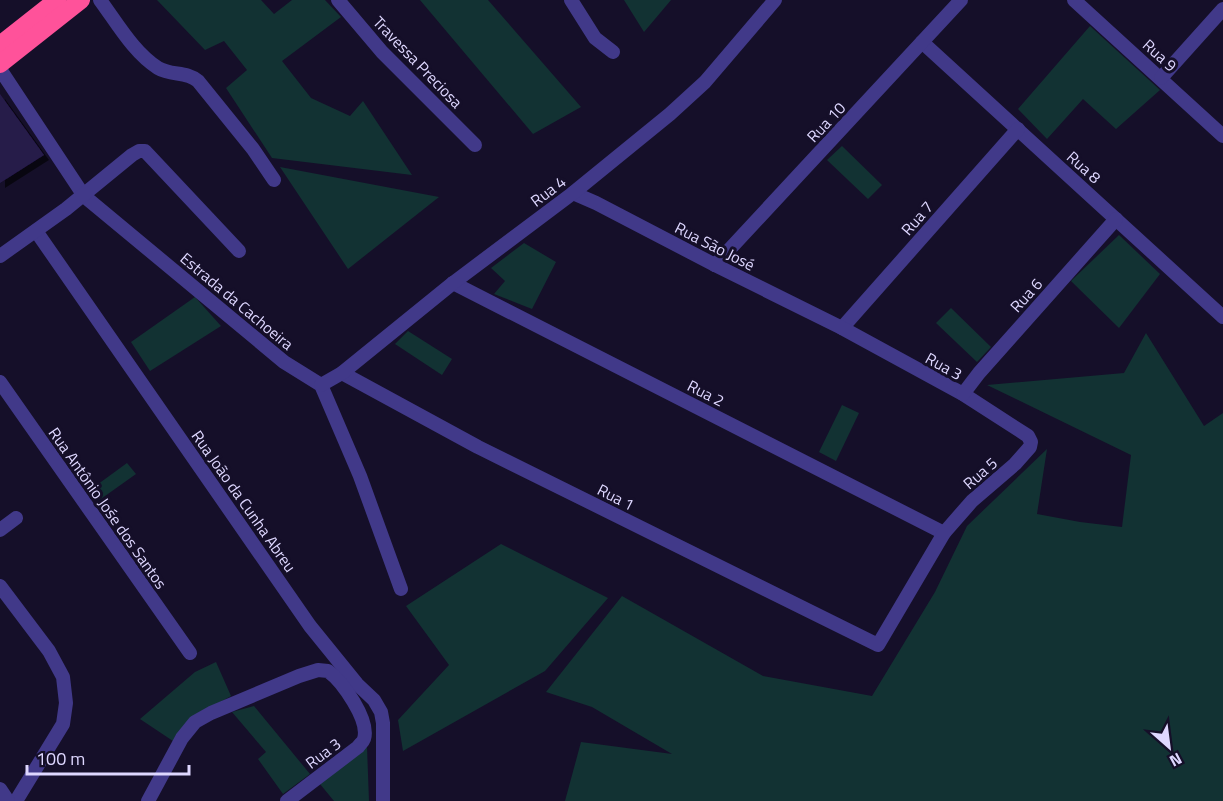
<svg xmlns="http://www.w3.org/2000/svg" width="1223" height="801" font-family="'Titillium Web',sans-serif">
  <style>
    .green { fill: #123233 }
    .building { fill: #271b4a; filter: url(#shadow) }
    .lines { fill: none; stroke-linecap: round; stroke-linejoin: round }
    .minor { stroke: #413989; stroke-width: 14 }
    .highway { stroke: #ff529a; stroke-width: 18 }
    .labels { text-anchor: middle; stroke-width: 6; stroke-linejoin: round; paint-order: stroke }
    .street-label { font-size: 16px; fill: #ded7ff; stroke: #150f29 }
  </style>
  <defs>
    <filter id="shadow"><feDropShadow dx="5" dy="5" stdDeviation="0" flood-color="#0009"/></filter>
  </defs>
  <rect width="100%" height="100%" fill="#150f29"/>
  <g class="green">
    <path d="M157 0H261L274 14 292 0H325L341 17 282 61 311 98 350 116 363 101 412 175 272 158 226 88 247 70 224 41 205 50Z"/>
    <path d="M420 0H488L581 107 533 134Z"/>
    <path d="M624 0H671L644 32Z"/>
    <path d="M1090 26 1160 90 1116 129 1083 99 1047 139 1018 109Z"/>
    <path d="M842 146 882 185 868 199 827 160Z"/>
    <path d="M280 167 439 197 348 269Z"/>
    <path d="M1119 235 1160 274 1119 328 1071 281Z"/>
    <path d="M524 243 556 262 532 309 494 294 505 281 491 268Z"/>
    <path d="M195 297 221 326 150 371 131 342Z"/>
    <path d="M951 308 991 347 977 362 936 323Z"/>
    <path d="M408 331 452 359 442 375 395 344Z"/>
    <path d="M1146 333 1204 426 1223 413V801H565L581 742 672 754 592 707 546 692 622 596 763 676 872 696 935 592 967 526 1047 449 1037 514 1080 522 1122 527 1131 455 987 385 1124 373Z"/>
    <path d="M842 405 859 413 836 461 819 452Z"/>
    <path d="M127 463 136 474 98 501 90 490Z"/>
    <path d="M501 544 608 598 545 671 403 751 398 720 449 665 406 606Z"/>
    <path d="M216 662 231 696 192 718 173 741 140 719 195 672Z"/>
    <path d="M254 706 310 774 283 794 258 759 266 752 232 712Z"/>
    <path d="M367 747 369 801H334L320 784Z"/>
  </g>
  <path class="building" d="M0 94 44 155 0 183Z"/>
  <g class="lines">
    <g class="minor">
      <path d="M100 0C117 23 134 53 158 68 171 76 187 71 198 81L253 149 274 180"/>
      <path d="M338 0 382 52 475 145"/>
      <path d="M571 0 595 38 613 52"/>
      <path d="M1074 0 1223 136"/>
      <path d="M922 42 1223 317"/>
      <path d="M0 69 84 196 284 362 321 385 360 476 401 589"/>
      <path d="M1161 78 1223 9"/>
      <path d="M36 231 310 626 357 684 374 700 381 712 383 723V801"/>
      <path d="M0 256 66 209 132 155 139 151H145L239 251"/>
      <path d="M715 265 961 0"/>
      <path d="M453 283 944 533"/>
      <path d="M842 328 1018 129"/>
      <path d="M342 373 478 447 878 645 944 533 972 501 1015 464 1030 447 1031 442 1028 436 963 394 842 328 715 265 596 203 573 193"/>
      <path d="M0 382 190 653"/>
      <path d="M321 385 342 373 453 283 573 193 670 114 705 82 775 0"/>
      <path d="M963 394 979 373 1116 219"/>
      <path d="M0 530 16 518"/>
      <path d="M0 586 49 651 63 677 66 703 63 724 16 801"/>
      <path d="M0 789 8 801"/>
      <path d="M148 801 182 738 195 722 211 713 299 676 318 670 328 671C342 681 370 720 364 739 363 742 360 744 358 747L287 801"/>
    </g>
    <g class="highway">
      <path d="M0 45 57 0"/>
      <path d="M0 64 81 0"/>
    </g>
  </g>
  <g class="labels">
    <g class="street-label">
      <text transform="translate(1160 55) rotate(42)" y="6">Rua 9</text>
      <text transform="translate(418 62) rotate(46)" y="6">Travessa Preciosa</text>
      <text transform="translate(826 122) rotate(-47)" y="6">Rua 10</text>
      <text transform="translate(1084 167) rotate(42)" y="6">Rua 8</text>
      <text transform="translate(548 191) rotate(-37)" y="6">Rua 4</text>
      <text transform="translate(917 218) rotate(-49)" y="6">Rua 7</text>
      <text transform="translate(715 246) rotate(27)" y="6">Rua São José</text>
      <text transform="translate(1026 295) rotate(-48)" y="6">Rua 6</text>
      <text transform="translate(237 301) rotate(40)" y="6">Estrada da Cachoeira</text>
      <text transform="translate(944 366) rotate(29)" y="6">Rua 3</text>
      <text transform="translate(706 393) rotate(27)" y="6">Rua 2</text>
      <text transform="translate(980 473) rotate(-41)" y="6">Rua 5</text>
      <text transform="translate(616 497) rotate(27)" y="6">Rua 1</text>
      <text transform="translate(244 501) rotate(55)" y="6">Rua João da Cunha Abreu</text>
      <text transform="translate(108 508) rotate(55)" y="6">Rua Antônio Jośe dos Santos</text>
      <text transform="translate(323 753) rotate(-37)" y="6">Rua 3</text>
    </g>
  </g>
  <g transform="translate(1169 747) rotate(152)" stroke="#150f29" stroke-width="4.5" paint-order="stroke">
  <path d="M0-4.5L10 22L0 15L-10 22Z" fill="#ded7ff"/>
  <text y="-9" font-size="16" font-weight="bold" text-anchor="middle" fill="#ded7ff">N</text>
  </g>
  <path d="M27 765v9h162v-9" fill="none" stroke="#ded7ff" stroke-width="3"/>
  <text x="36" y="765" font-size="18" fill="#ded7ff" stroke="#150f29" stroke-width="4.5" paint-order="stroke">100 m</text>
</svg>
